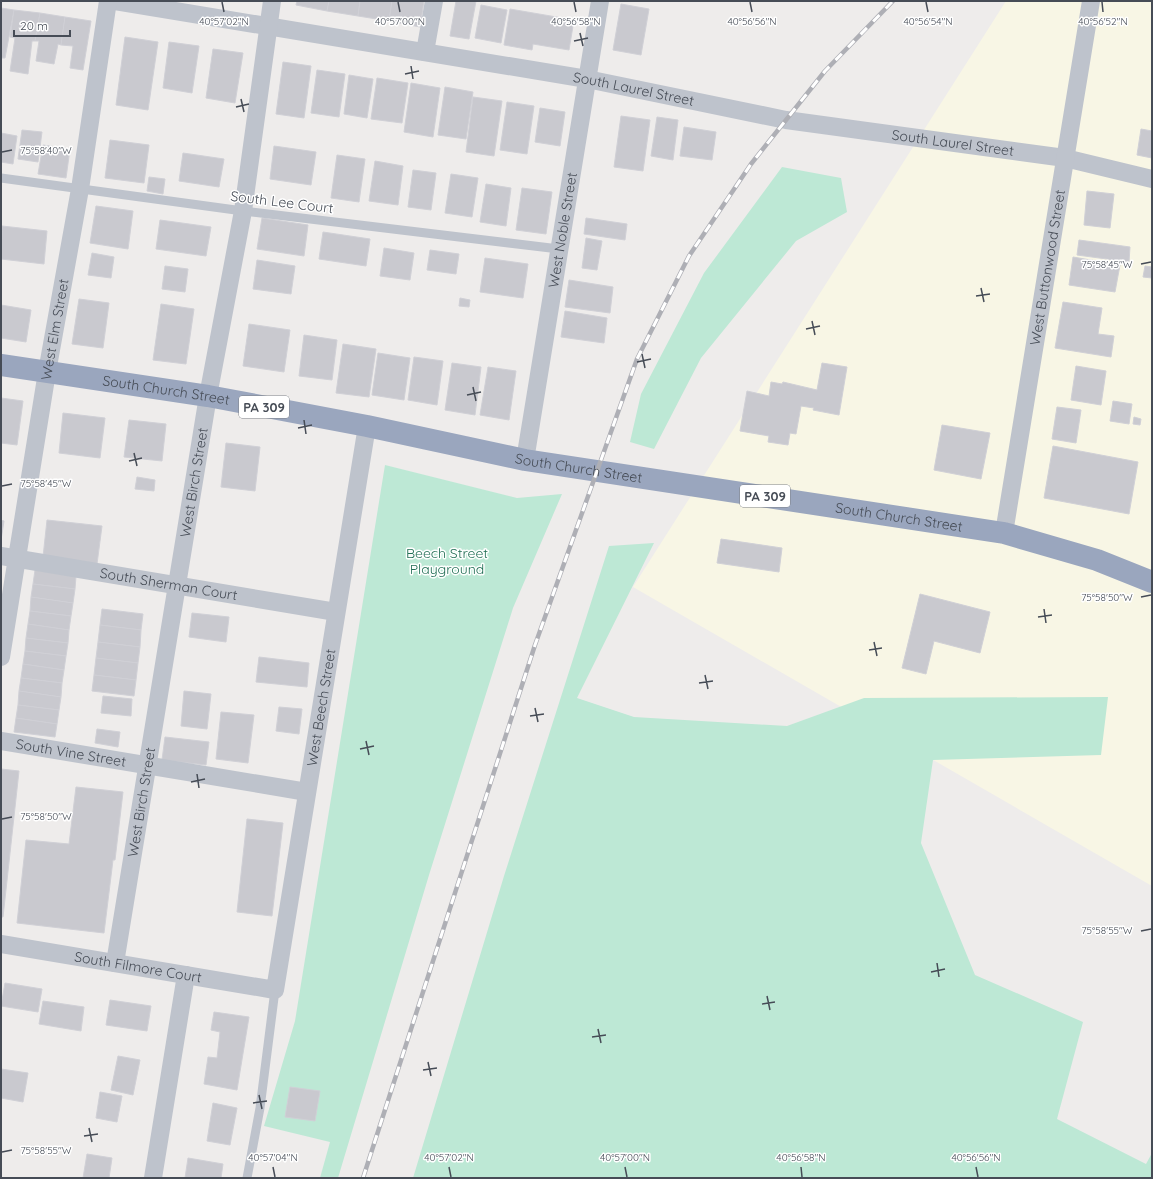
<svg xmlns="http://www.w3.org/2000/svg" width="1153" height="1179" font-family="Quicksand,sans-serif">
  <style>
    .commercial { fill: #f8f6e5 }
    .green { fill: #bde8d5 }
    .building { fill: #c9c9cf; stroke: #d0d0d6 }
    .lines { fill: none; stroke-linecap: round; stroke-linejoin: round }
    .service { stroke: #bec3cc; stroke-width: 9 }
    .minor { stroke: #bec3cc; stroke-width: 18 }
    .trunk { stroke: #9aa6be; stroke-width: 22 }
    .rail-casing { stroke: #aeafb5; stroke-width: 4.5 }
    .rail { stroke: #fff; stroke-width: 3; stroke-dasharray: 9; stroke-linecap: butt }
    .ticks { fill: none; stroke: #464c56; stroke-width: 1.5 }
    .labels { text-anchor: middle; stroke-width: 3; stroke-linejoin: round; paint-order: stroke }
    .shield { fill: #fff; stroke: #7e8289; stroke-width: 1 }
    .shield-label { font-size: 13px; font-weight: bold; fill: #464c56 }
    .street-label { font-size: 14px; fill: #464c56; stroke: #fff }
    .park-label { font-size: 14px; fill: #206e54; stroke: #fff }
    .ticks-label { font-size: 10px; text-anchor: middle; fill: #464c56; stroke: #fff; stroke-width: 3; stroke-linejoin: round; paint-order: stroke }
  </style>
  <rect width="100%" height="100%" fill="#eeeceb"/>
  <path class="commercial" d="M1006 1H1152V886L633 587Z"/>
  <g class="green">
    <path d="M782 167 841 178 847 212 796 241 701 358 654 449 630 442 641 394 704 273Z"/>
    <path d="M385 465 517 498 562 494 513 608 429 875 338 1178H320L330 1142 264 1126 295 1021Z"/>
    <path d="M654 543 577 698 634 717 787 726 864 698 1108 697 1101 755 933 760 921 843 975 975 1083 1022 1057 1119 1146 1164 1152 1153V1178H413L504 876 609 546Z"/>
  </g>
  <g class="building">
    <path d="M297 1H329L327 11 296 5Z"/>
    <path d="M329 1H360L358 16 327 11Z"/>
    <path d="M360 1H392L389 21 358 16Z"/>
    <path d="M392 1H424L420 27 389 21Z"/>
    <path d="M456 1H476L469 39 450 36Z"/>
    <path d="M621 4 649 9 641 55 613 50Z"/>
    <path d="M481 5 507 10 501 43 475 38Z"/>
    <path d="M1 8 14 10 5 58H1Z"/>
    <path d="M510 9 574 20 569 50 533 44 532 50 504 45Z"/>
    <path d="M14 10 40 13 35 41H32L28 74 10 71 15 38 10 37Z"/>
    <path d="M40 13 65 17 61 45 58 44 54 64 36 61 39 41H35Z"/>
    <path d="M65 17 91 21 83 70 70 68 73 46 61 45Z"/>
    <path d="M125 37 158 42 148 110 116 105Z"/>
    <path d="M169 42 199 46 192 93 163 88Z"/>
    <path d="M213 49 243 53 235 103 206 98Z"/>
    <path d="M283 62 311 66 304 118 276 114Z"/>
    <path d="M317 70 345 74 339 117 311 113Z"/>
    <path d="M349 75 373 79 367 118 344 114Z"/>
    <path d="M377 78 408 83 402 123 371 119Z"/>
    <path d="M411 83 440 88 433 137 404 132Z"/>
    <path d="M445 87 473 92 466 139 438 135Z"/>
    <path d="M473 97 502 101 494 156 466 152Z"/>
    <path d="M507 102 534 106 527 154 500 150Z"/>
    <path d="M540 108 565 112 560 146 535 142Z"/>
    <path d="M621 116 650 120 643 171 614 167Z"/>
    <path d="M657 117 678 120 673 160 651 156Z"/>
    <path d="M684 127 716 132 712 160 680 156Z"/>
    <path d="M1141 129 1152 131V158L1137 155Z"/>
    <path d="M22 130 42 132 38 162 18 159Z"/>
    <path d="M1 133 17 136 13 164 1 162Z"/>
    <path d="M110 140 149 145 144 183 105 178Z"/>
    <path d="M43 145 70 149 66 178 38 174Z"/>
    <path d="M274 146 316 152 311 185 270 179Z"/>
    <path d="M183 153 224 159 219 187 179 181Z"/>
    <path d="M337 155 365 159 359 202 331 198Z"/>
    <path d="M375 161 403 166 398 205 369 201Z"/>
    <path d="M413 170 436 173 431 210 408 207Z"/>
    <path d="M451 174 478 178 472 217 445 213Z"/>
    <path d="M149 177 165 179 163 194 147 191Z"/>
    <path d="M486 184 511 188 506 226 480 222Z"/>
    <path d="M522 188 552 192 546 234 516 230Z"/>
    <path d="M1087 191 1114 194 1110 228 1084 225Z"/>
    <path d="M96 206 133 211 128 249 90 243Z"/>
    <path d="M262 218 308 225 304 256 257 249Z"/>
    <path d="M586 218 627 224 625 240 584 234Z"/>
    <path d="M160 220 211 227 206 256 156 249Z"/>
    <path d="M2 226 47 231 44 264 1 259Z"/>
    <path d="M323 232 370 239 366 266 319 259Z"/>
    <path d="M586 238 602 241 597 270 582 268Z"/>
    <path d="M1079 240 1130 247 1129 262 1077 255Z"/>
    <path d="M384 248 414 253 410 280 380 276Z"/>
    <path d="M430 250 459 254 456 274 427 270Z"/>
    <path d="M92 253 114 257 111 278 88 275Z"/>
    <path d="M1073 257 1120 265 1115 292 1069 285Z"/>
    <path d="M485 258 528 264 523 298 480 292Z"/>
    <path d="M257 260 295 266 291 294 253 289Z"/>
    <path d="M165 266 188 269 185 292 162 289Z"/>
    <path d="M1145 266 1152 267V278L1143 277Z"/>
    <path d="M569 280 613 287 610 313 565 307Z"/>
    <path d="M460 298 470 300 469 307 459 306Z"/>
    <path d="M79 299 109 303 103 348 72 344Z"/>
    <path d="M1063 302 1102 308 1098 334 1114 336 1111 357 1055 348Z"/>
    <path d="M161 304 194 309 186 364 153 360Z"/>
    <path d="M1 305 31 310 26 342 1 338Z"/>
    <path d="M565 311 607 318 604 343 561 337Z"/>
    <path d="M249 324 290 330 284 372 243 366Z"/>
    <path d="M304 335 337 340 332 380 299 376Z"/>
    <path d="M343 344 376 349 369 397 336 393Z"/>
    <path d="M378 353 410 358 404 400 372 395Z"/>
    <path d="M414 357 443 361 437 405 408 400Z"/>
    <path d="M452 363 481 367 475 415 445 410Z"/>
    <path d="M822 363 847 367 839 415 813 410 814 408 801 406 796 434 790 433 788 445 768 442 769 436 740 431 747 391 769 396 771 382 782 384 783 382 817 390Z"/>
    <path d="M1076 366 1106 371 1101 405 1071 400Z"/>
    <path d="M488 367 516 371 509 420 480 415Z"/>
    <path d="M1 398 23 401 17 445 1 443Z"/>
    <path d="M1113 401 1132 404 1129 424 1110 421Z"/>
    <path d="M1057 407 1081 410 1076 443 1052 439Z"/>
    <path d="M63 413 105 418 100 458 59 453Z"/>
    <path d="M1134 417 1141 419 1140 425 1133 424Z"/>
    <path d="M129 420 166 424 162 461 124 457Z"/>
    <path d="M942 425 990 433 981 479 934 470Z"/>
    <path d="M226 443 260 447 255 491 221 487Z"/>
    <path d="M1053 446 1138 462 1129 514 1044 498Z"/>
    <path d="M137 477 155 480 154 491 135 489Z"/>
    <path d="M1 520 4 521 1 540Z"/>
    <path d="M47 520 102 526 97 564 43 557Z"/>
    <path d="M721 539 782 548 779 572 717 563Z"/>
    <path d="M35 570 76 576 75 589 33 584Z"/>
    <path d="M33 584 75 589 73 603 31 597Z"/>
    <path d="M920 594 990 612 980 653 934 641 926 674 902 668Z"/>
    <path d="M31 597 73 603 71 616 30 611Z"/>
    <path d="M102 609 143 614 141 630 100 625Z"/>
    <path d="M30 611 71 616 69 630 28 624Z"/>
    <path d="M192 613 229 617 226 642 189 637Z"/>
    <path d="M28 624 69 630 68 643 26 638Z"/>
    <path d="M100 625 141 630 140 647 98 642Z"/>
    <path d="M26 638 68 643 66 656 25 651Z"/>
    <path d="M98 642 140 647 138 663 96 658Z"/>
    <path d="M25 651 66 656 64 670 23 664Z"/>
    <path d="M259 657 309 663 307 687 256 682Z"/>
    <path d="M96 658 138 663 136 680 94 675Z"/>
    <path d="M23 664 64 670 62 683 21 678Z"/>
    <path d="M94 675 136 680 134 696 92 691Z"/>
    <path d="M21 678 62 683 61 697 19 691Z"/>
    <path d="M19 691 61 697 59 710 18 705Z"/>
    <path d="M184 691 211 694 207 729 181 726Z"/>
    <path d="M103 696 132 699 131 716 101 713Z"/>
    <path d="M18 705 59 710 57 724 16 718Z"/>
    <path d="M279 707 302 709 299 734 276 731Z"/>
    <path d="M221 712 254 715 248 763 216 759Z"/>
    <path d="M16 718 57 724 55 737 14 732Z"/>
    <path d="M97 729 120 732 118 747 95 743Z"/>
    <path d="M165 737 209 742 206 765 162 760Z"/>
    <path d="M1 769 19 771 3 917H1Z"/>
    <path d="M76 787 123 792 115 860H113L104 933 17 923 26 840 69 844Z"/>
    <path d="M247 819 283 823 272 916 237 912Z"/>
    <path d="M5 983 42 989 38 1012 1 1006Z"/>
    <path d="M110 1000 151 1006 147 1031 106 1025Z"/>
    <path d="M43 1001 84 1007 81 1031 39 1024Z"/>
    <path d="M214 1012 249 1017 237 1090 204 1084 208 1057 217 1058 220 1032 211 1030Z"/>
    <path d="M118 1056 140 1060 133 1095 111 1090Z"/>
    <path d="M1 1069 28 1073 23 1102 1 1098Z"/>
    <path d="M290 1087 320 1091 315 1121 285 1117Z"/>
    <path d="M100 1092 122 1096 117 1122 96 1118Z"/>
    <path d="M213 1103 237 1108 230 1145 207 1141Z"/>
    <path d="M87 1154 112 1158 109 1178H83Z"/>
    <path d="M188 1158 223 1164 221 1178H185Z"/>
  </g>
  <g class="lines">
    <g class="service">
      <path d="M1 178 243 211 559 249"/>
      <path d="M247 1178 260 1108 275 990"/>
    </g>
    <g class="minor">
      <path id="s1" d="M115 1 587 79 786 120 1065 158 1152 179"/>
      <path d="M425 52 434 1"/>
      <path id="s2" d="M525 460 600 1"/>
      <path id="s3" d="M1004 533 1091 1"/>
      <path id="s4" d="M1 556 336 612"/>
      <path id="s5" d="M1 657 47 372 80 189 108 1"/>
      <path id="s6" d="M1 741 307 792"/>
      <path id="s7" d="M1 944 275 990 367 426"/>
      <path id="s8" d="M115 963 208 396 243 211 272 1"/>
      <path d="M153 1178 186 975"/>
    </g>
    <path class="trunk" id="s9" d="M1 365 208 396 367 426 525 460 1004 533 1097 560 1152 582"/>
    <defs>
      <path id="rail" d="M363 1178 535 645 637 359 689 256 751 164 825 71 893 1"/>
    </defs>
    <use href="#rail" class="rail-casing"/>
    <use href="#rail" class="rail"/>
  </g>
  <path class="ticks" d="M222 2 224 12M398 2 400 12M574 2 576 12M750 2 752 12M926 2 928 12M1102 2 1103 12M580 33 583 46M574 41 588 38M411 66 413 79M405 74 419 71M241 99 244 112M236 107 249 104M2 152 12 150M1141 264 1151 262M981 288 984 302M976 296 990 294M812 321 815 335M806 329 820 326M642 354 645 368M637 362 651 359M473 387 476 401M467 395 481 392M304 420 306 434M298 428 312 425M134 453 137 466M129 461 142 458M2 486 12 484M1141 597 1151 595M1044 609 1046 623M1038 617 1052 615M874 642 877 656M869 650 882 648M705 675 708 689M699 683 713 681M535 708 538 722M530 716 544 714M366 741 369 755M360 749 374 746M197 774 199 788M191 782 205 779M2 819 12 817M1141 931 1151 929M937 963 939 977M931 972 945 969M767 996 770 1010M762 1004 775 1002M598 1029 601 1043M592 1037 606 1035M428 1062 431 1076M423 1070 437 1068M259 1095 262 1109M253 1103 267 1101M89 1128 92 1142M84 1136 98 1134M2 1152 12 1150M273 1167 275 1177M449 1167 451 1177M625 1167 627 1177M801 1167 802 1177M976 1167 978 1177"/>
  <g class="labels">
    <g class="shield">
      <rect x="239" y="396" width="50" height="22" rx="3"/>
      <rect x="740" y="485" width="50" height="22" rx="3"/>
    </g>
    <g class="shield-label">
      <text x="264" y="412">PA 309</text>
      <text x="765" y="501">PA 309</text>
    </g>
    <g class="street-label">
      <text dy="5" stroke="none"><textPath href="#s1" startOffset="526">South Laurel Street</textPath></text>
      <text dy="5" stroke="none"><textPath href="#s1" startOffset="850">South Laurel Street</textPath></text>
      <text transform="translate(282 202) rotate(7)" y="5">South Lee Court</text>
      <text dy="5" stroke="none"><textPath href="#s2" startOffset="233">West Noble Street</textPath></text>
      <text dy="5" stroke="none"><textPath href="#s3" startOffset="269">West Buttonwood Street</textPath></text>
      <text dy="5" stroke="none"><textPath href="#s5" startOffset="332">West Elm Street</textPath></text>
      <text dy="5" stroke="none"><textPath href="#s9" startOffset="167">South Church Street</textPath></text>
      <text dy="5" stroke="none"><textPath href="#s9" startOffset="587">South Church Street</textPath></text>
      <text dy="5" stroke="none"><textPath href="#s8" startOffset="487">West Birch Street</textPath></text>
      <text dy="5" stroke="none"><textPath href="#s9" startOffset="911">South Church Street</textPath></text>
      <text dy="5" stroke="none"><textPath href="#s4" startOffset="170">South Sherman Court</textPath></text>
      <text dy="5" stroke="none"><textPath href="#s7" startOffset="564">West Beech Street</textPath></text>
      <text dy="5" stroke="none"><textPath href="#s6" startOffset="71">South Vine Street</textPath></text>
      <text dy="5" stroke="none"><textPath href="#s8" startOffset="163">West Birch Street</textPath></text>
      <text dy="5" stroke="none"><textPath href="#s7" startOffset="139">South Filmore Court</textPath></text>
    </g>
    <g class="park-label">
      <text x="447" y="558">Beech Street<tspan x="447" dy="16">Playground</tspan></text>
    </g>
  </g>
  <g class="ticks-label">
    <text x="224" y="25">40°57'02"N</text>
    <text x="400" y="25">40°57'00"N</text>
    <text x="576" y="25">40°56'58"N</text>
    <text x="752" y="25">40°56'56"N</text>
    <text x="928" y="25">40°56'54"N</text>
    <text x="1103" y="25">40°56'52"N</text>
    <text x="46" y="154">75°58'40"W</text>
    <text x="1107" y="268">75°58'45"W</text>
    <text x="46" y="487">75°58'45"W</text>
    <text x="1107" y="601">75°58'50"W</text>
    <text x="46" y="820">75°58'50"W</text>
    <text x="1107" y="934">75°58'55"W</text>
    <text x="46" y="1154">75°58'55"W</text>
    <text x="273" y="1161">40°57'04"N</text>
    <text x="449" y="1161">40°57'02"N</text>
    <text x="625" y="1161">40°57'00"N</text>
    <text x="801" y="1161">40°56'58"N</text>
    <text x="976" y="1161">40°56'56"N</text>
  </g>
  <rect width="1153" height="1179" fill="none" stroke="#464c56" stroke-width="4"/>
  <path d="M14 30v6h56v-6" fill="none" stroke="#464c56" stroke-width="2"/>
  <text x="20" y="30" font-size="12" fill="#464c56" stroke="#ffffff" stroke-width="3" paint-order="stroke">20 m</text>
</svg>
